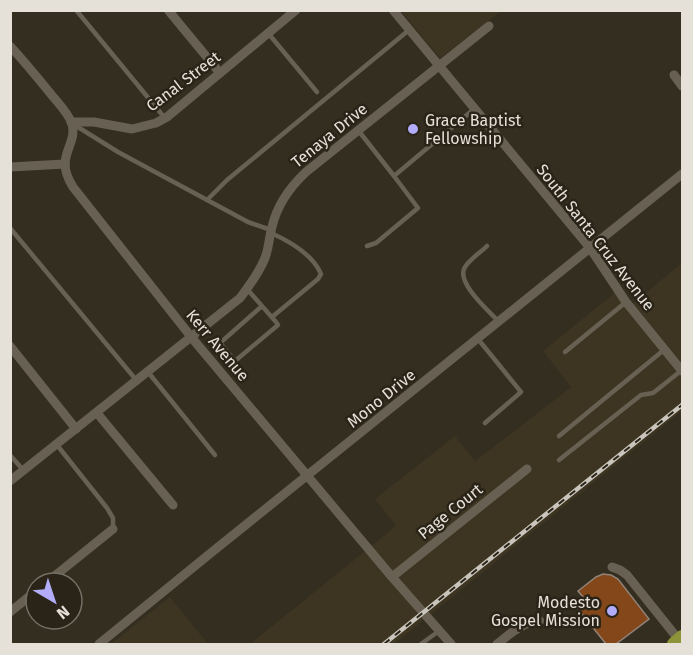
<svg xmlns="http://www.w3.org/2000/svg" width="693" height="655" font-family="'Fira Sans',sans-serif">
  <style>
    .built { fill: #3d3421 }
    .building { fill: #83471a; stroke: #92837a; stroke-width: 1.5 }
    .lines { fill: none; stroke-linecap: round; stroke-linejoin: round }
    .lane { stroke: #686153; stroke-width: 4.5 }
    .street { stroke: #686153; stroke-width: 9 }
    .primary { stroke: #8c9339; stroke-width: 14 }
    .rail-casing { stroke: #c9c5bc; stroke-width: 4.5 }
    .rail { stroke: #2a2418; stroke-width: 2; stroke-dasharray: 7; stroke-linecap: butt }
    .poi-dot { fill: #b3adf9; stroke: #2a2418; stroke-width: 2 }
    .labels { text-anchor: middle; stroke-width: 5; stroke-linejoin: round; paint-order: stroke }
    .street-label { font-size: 16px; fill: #e5e1d9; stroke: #2a2418 }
    .poi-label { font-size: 16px; fill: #e5e1d9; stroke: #2a2418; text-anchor: start }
  </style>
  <rect width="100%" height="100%" fill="#342e21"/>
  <g class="built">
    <path d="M401 11H501L440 58Z"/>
    <path d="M682 263V411L394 644H250L396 526 375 499 455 436 475 461 504 439 571 387 543 351 617 291 630 306Z"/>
    <path d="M170 597 208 644H111Z"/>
  </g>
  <path class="building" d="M603 574 611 575 618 579 649 619 616 644H606L574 604 583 597 578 591 596 577Z"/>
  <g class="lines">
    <g class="lane">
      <path d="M76 10 164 117"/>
      <path d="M268 33 317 92"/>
      <path d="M73 124 118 152 248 222 271 230"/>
      <path d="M358 130 394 176 474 109"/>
      <path d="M207 200 227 180 409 30"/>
      <path d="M10 228 137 381"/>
      <path d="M271 233C289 241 313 255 321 274L318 279 272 317"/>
      <path d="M367 246 376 243 418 208 394 176"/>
      <path d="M487 246C480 253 470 259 465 267 455 282 489 311 499 322"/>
      <path d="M247 289 276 322 278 325 235 361 220 343 262 306"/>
      <path d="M478 339 521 392 485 423"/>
      <path d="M565 352 626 302"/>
      <path d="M148 372 215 455"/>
      <path d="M559 436 665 349"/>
      <path d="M57 445 107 508 113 518V529"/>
      <path d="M10 455 24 471"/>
      <path d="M559 460 641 395 653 393 682 370"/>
      <path d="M421 644 439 631"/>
    </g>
    <g class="street">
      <path d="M168 10 220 73"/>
      <path d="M393 10 590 248 626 302 682 371"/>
      <path d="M10 46C24 61 37 77 50 93 57 102 68 112 72 124 78 146 53 156 73 187L192 338 392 577 451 644"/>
      <path d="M674 75 682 86"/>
      <path d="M71 122H94L132 129 156 123 167 117 296 10"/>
      <path d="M10 167 65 164"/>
      <path d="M10 346 76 429"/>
      <path d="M97 413 173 505"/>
      <path d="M10 481 240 298C250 285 259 273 265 258 269 248 269 237 272 227 277 205 290 187 306 172L489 26"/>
      <path d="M612 567 620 570 627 575 679 640"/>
      <path d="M392 577 527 469"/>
      <path d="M46 583 113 529"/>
      <path d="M10 612 36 591"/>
      <path d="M99 644 212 552 682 174"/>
      <path d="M497 644C510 634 522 622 540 621"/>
    </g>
    <path class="primary" d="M674 644 682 637"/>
    <defs>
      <path id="rail" d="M384 644 682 405"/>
    </defs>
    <use href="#rail" class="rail-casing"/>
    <use href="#rail" class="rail"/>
  </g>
  <g class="poi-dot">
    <circle cx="413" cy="129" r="6"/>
    <circle cx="612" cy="611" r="6"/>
  </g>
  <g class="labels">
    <g class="street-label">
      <text transform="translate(183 81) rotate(-37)" y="6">Canal Street</text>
      <text transform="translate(329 135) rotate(-39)" y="6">Tenaya Drive</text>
      <text transform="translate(596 237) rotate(52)" y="6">South Santa Cruz Avenue</text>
      <text transform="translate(218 345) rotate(50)" y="6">Kerr Avenue</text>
      <text transform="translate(381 398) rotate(-39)" y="6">Mono Drive</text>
      <text transform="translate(450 511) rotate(-39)" y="6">Page Court</text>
    </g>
    <g class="poi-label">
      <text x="425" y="126">Grace Baptist<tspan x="425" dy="18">Fellowship</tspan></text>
      <text x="600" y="608" text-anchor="end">Modesto<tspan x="600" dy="18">Gospel Mission</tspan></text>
    </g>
  </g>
  <rect width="693" height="655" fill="none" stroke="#e5e1d9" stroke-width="24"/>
  <g transform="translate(54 601) rotate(141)"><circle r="28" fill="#2a2418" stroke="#757065" stroke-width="1.5"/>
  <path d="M0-4.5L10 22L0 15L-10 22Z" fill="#b3adf9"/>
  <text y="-9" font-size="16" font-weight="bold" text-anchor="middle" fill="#e5e1d9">N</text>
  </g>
</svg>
